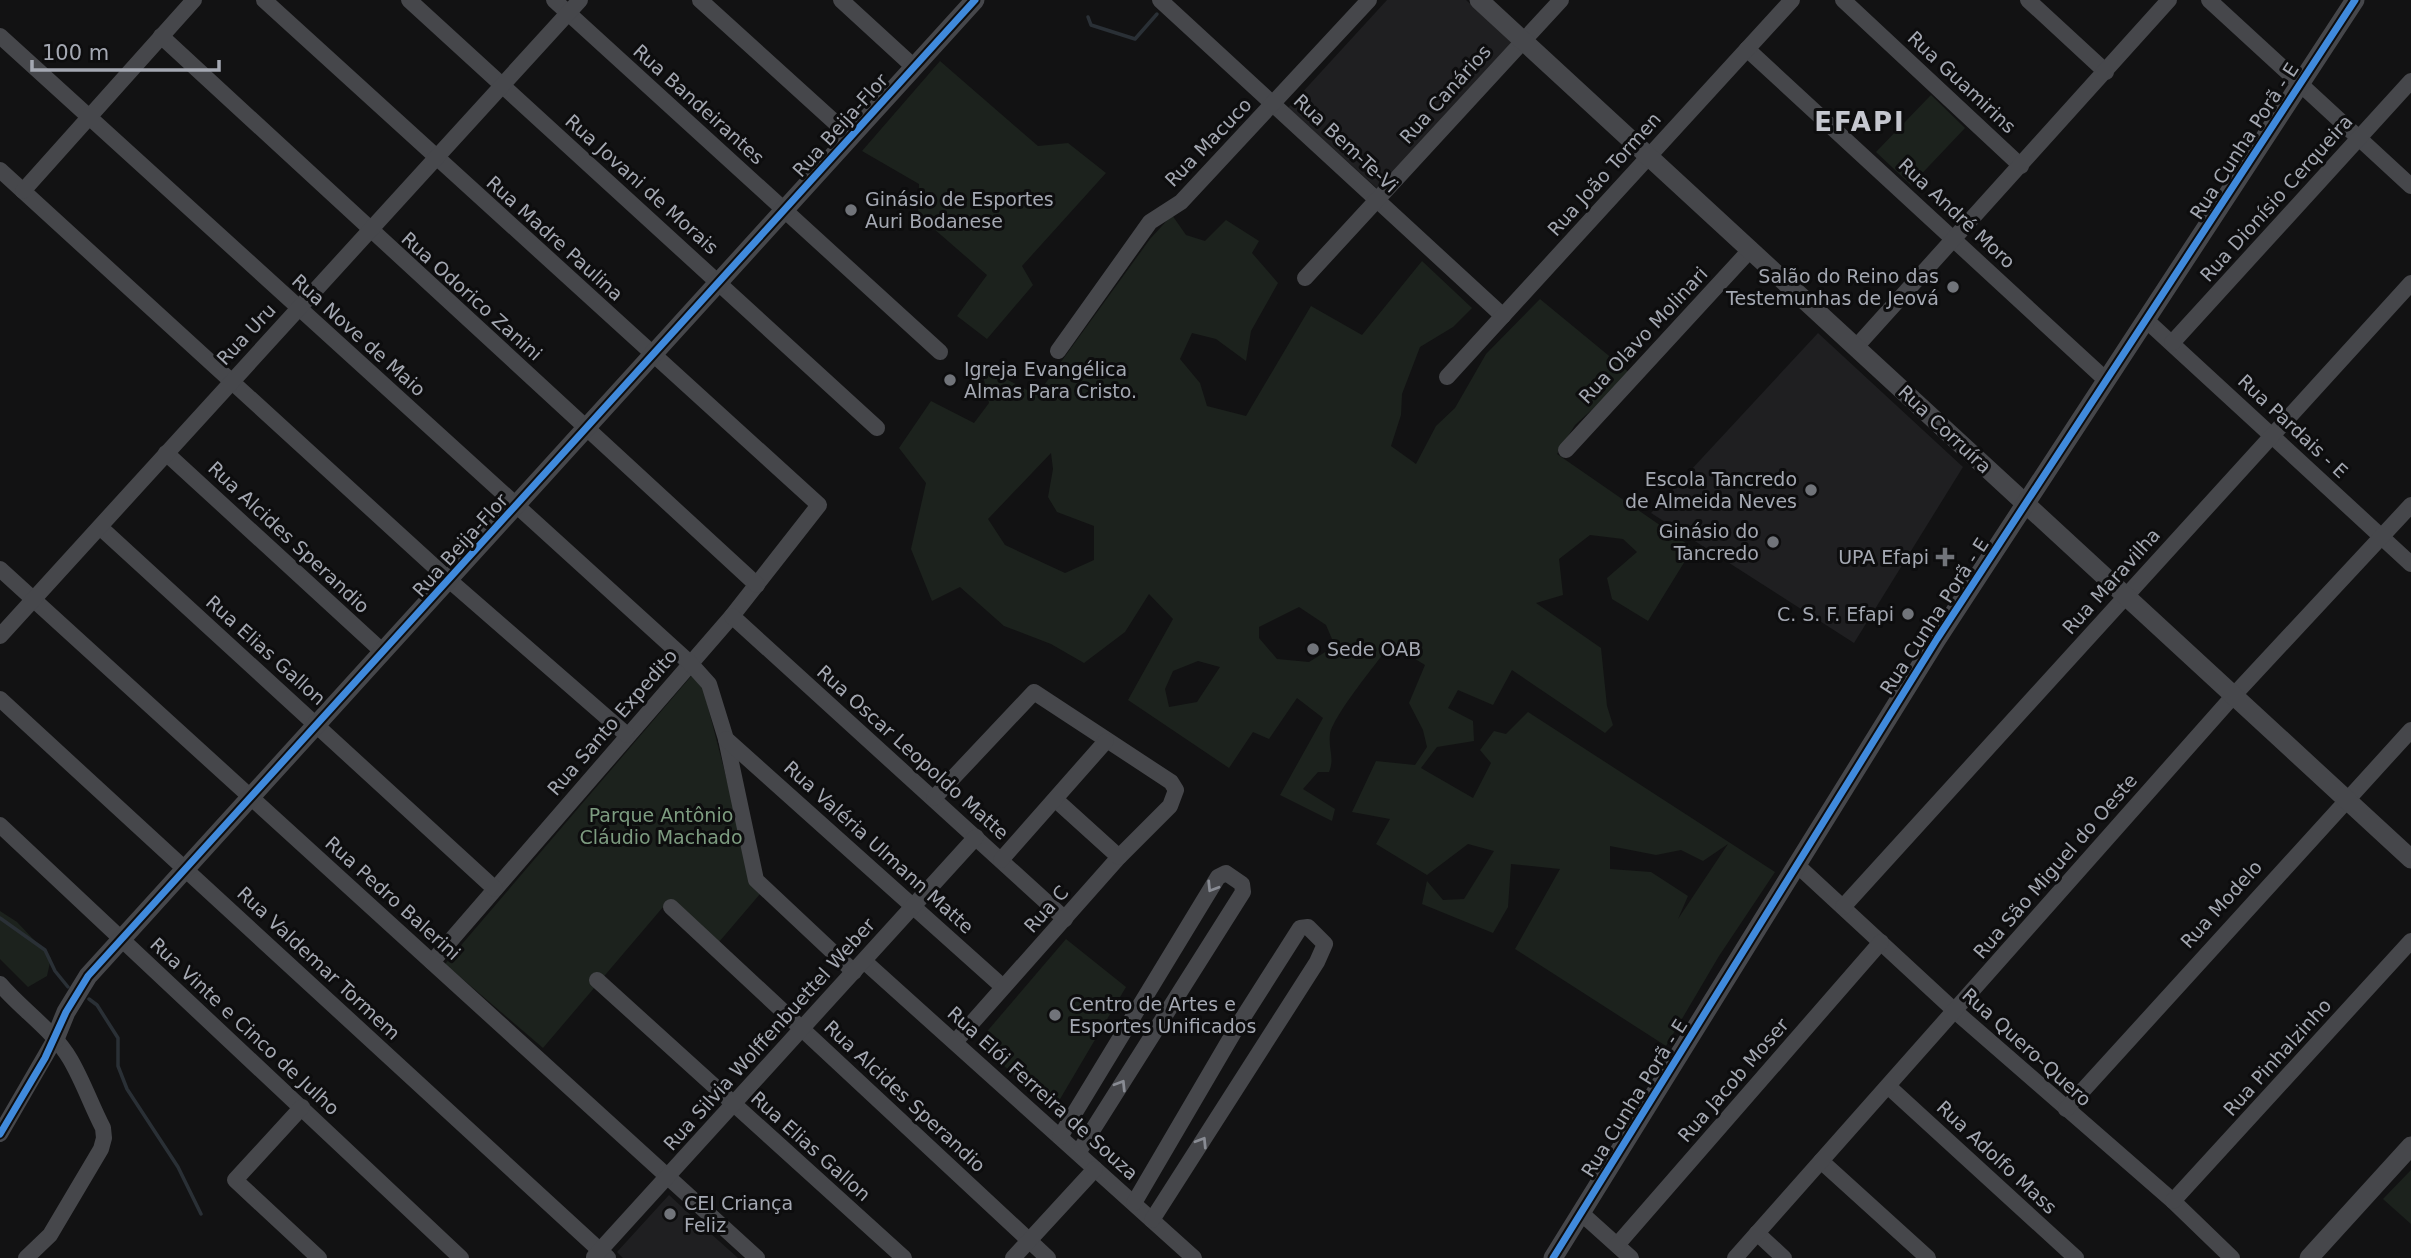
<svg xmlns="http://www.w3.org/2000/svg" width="2411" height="1258" font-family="'DejaVu Sans',sans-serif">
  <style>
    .built { fill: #1f1f21 }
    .green { fill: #1c221d; fill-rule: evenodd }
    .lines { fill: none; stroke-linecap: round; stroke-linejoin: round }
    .stream { stroke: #2a3036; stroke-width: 3.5 }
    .minor { stroke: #46474b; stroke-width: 16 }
    .tertiary { stroke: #46474b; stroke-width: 19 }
    .cycleway-casing { stroke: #0d0d0e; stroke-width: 11 }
    .cycleway { stroke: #408adc; stroke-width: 7 }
    .oneway { stroke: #888b93 }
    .poi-dot { fill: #71747a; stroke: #0d0d0e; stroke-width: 2.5 }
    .labels { text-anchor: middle; stroke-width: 6; stroke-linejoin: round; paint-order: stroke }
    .street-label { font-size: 19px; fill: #a4a8b2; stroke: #0d0d0e }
    .poi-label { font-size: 19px; fill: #a4a8b2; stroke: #0d0d0e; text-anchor: start }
    .park-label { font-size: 19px; fill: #7d9c80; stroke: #0d0d0e }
    .district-label { font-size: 26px; font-weight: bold; letter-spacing: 2px; fill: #c5c7cf; stroke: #0d0d0e }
  </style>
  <rect width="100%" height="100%" fill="#121213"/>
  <g class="built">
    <path d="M1387 0H1466L1514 44 1380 191 1288 108Z"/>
    <path d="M1818 333 1963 467 1854 643 1651 513Z"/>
    <path d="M669 1195 710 1233 738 1258H623L617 1252Z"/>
  </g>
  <g class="green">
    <path d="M940 61 1038 146 1068 143 1106 173 1022 266 1033 285 987 339 957 316 987 275 918 215 919 184 862 151Z"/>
    <path d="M1931 95 1965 128 1911 185 1876 152Z"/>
    <path d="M1172 215 1186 235 1205 241 1226 220 1259 241 1252 253 1278 283 1251 331 1246 361 1216 339 1192 333 1180 359 1200 383 1207 406 1246 416 1311 306 1362 335 1422 261 1472 308 1453 327 1420 347 1402 394 1401 415 1391 446 1416 464 1436 426 1455 408 1486 354 1540 299 1631 374 1575 425 1557 454 1693 548 1648 621 1612 599 1607 578 1637 552 1623 539 1590 535 1559 559 1563 595 1536 603 1601 648 1607 706 1613 725 1605 733 1512 670 1493 705 1458 690 1448 708 1473 721 1474 741 1437 747 1421 768 1473 798 1491 763 1480 750 1494 731 1506 734 1528 712 1775 872 1719 956 1666 1046 1515 949 1560 869 1511 864 1508 907 1493 933 1422 904 1427 881 1443 900 1464 899 1494 851 1468 844 1427 875 1376 844 1390 819 1352 812 1376 761 1415 765 1427 747 1423 730 1409 703 1425 665 1391 644C1378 661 1333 716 1330 734 1328 749 1335 758 1329 772H1318L1303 789 1335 809 1332 821 1280 795 1323 718 1297 698 1269 739 1253 732 1229 768 1128 700 1173 619 1149 594 1125 632 1084 663 1051 644 1004 626 960 587 932 601 911 549 926 483 899 448 931 401 974 423 989 403 981 366 1037 395 1150 239ZM1051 453 1053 469 1048 497 1057 512 1094 526V560L1065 573 1005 545 988 519ZM1299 607 1326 625 1335 646 1309 662 1277 659 1259 638V627ZM1198 661 1220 667 1197 702 1169 707 1165 689 1173 671ZM1728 844 1678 919 1688 896 1651 872 1610 869V846L1656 855 1681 850 1703 861Z"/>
    <path d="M693 674 701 680 755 889 760 894 719 942 669 900 543 1048 445 964Z"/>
    <path d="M0 911 17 922 51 958 47 976 28 987 0 959Z"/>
    <path d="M1066 939 1126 987 1053 1111 978 1042Z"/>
    <path d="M2411 1170V1224L2383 1199Z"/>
  </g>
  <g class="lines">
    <g class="stream">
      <path d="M1088 17 1091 25 1135 39 1157 14"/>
      <path d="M0 918 45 950 55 971 68 987"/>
      <path d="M89 999 97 1005 118 1038V1066L127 1089 178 1167 201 1214"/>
    </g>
    <g class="minor">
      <path d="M264 0 819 505 732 616 432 962"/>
      <path d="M409 0 877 428"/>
      <path d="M554 0 940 352"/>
      <path d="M700 0 851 137"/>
      <path d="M841 0 914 67"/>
      <path d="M1160 0 1503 316"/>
      <path d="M1843 0 2021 166"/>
      <path d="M2028 0 2106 72"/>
      <path d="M2209 0 2411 186"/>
      <path d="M0 36 691 664 709 684 726 739 756 880 854 972"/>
      <path d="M161 36 757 585"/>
      <path d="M1747 49 2106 380"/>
      <path d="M0 170 449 580 627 735"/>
      <path d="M23 191 194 0"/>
      <path d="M1305 278 1561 0"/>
      <path d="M2146 320 2411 564"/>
      <path d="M2172 343 2411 81"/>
      <path d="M1856 347 2169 0"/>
      <path d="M1058 351 1150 222 1181 202 1369 0"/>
      <path d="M1447 377 1792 0"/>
      <path d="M1566 450 1751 249"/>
      <path d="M166 453 383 652"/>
      <path d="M101 528 495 889"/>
      <path d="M0 569 757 1258"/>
      <path d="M732 616 1065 919"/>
      <path d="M0 636 580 0"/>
      <path d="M0 699 608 1258"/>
      <path d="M726 739 1003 987"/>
      <path d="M934 798 1034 692 1171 782 1176 790 1170 806 1119 857 955 1042"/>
      <path d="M1056 800 1119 857"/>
      <path d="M0 825 461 1258"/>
      <path d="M1001 860 1106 741"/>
      <path d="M1797 865 1956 1012 2173 1201 2232 1258"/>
      <path d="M671 907 1048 1258"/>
      <path d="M1843 907 2411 283"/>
      <path d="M864 961 1194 1258"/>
      <path d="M597 980 904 1258"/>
      <path d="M0 984C22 1010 53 1030 70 1059 83 1081 91 1105 103 1128L104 1138 101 1149 50 1235 26 1258"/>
      <path d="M1889 1087 2076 1258"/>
      <path d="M302 1107 235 1180 319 1258"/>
      <path d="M2066 1109 2411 730"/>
      <path d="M0 1134 55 1039"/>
      <path d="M1060 1137 1218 877 1226 873 1242 884 1243 892 1078 1153"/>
      <path d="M1821 1161 1928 1258"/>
      <path d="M2173 1201 2411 941"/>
      <path d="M1134 1203 1237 1027 1300 928 1308 927 1325 944 1317 962 1152 1220"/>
      <path d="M1581 1213 1631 1258"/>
      <path d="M1757 1233 1784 1258"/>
      <path d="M1617 1245 1881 942"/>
      <path d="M594 1257 976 837"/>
      <path d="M1013 1258 1095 1169"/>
      <path d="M1735 1258 2235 694 2411 505"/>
    </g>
    <g class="tertiary">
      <path d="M1479 0 2411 859"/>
      <path d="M55 1039 66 1012 88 976 975 0"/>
      <path d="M1553 1258 1937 639 2355 0"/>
      <path d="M2309 1258 2411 1146"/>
    </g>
    <defs>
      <g id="cycleway">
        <path d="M0 1134 45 1058 66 1012 88 976 975 0"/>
        <path d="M1553 1258 1937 639 2355 0"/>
      </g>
    </defs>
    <use href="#cycleway" class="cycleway-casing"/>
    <use href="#cycleway" class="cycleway"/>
  </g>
  <defs><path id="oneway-chevron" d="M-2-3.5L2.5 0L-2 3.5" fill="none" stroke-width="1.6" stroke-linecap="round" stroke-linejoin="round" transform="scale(1.75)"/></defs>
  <g class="oneway">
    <use href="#oneway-chevron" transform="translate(1212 887) rotate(122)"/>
    <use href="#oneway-chevron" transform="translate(1121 1085) rotate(-58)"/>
    <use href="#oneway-chevron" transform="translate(1202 1142) rotate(-58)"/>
  </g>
  <g class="poi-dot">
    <circle cx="851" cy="210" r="7"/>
    <circle cx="1953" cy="287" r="7"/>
    <circle cx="950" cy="380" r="7"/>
    <circle cx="1811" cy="490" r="7"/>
    <circle cx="1773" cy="542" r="7"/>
    <path d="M1941.5 546.5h7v7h7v7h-7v7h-7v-7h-7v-7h7z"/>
    <circle cx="1908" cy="614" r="7"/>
    <circle cx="1313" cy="649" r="7"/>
    <circle cx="1055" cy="1015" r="7"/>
    <circle cx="670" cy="1214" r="7"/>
  </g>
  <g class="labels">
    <g class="street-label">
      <text transform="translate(1962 82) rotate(43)" y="7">Rua Guamirins</text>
      <text transform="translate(1445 94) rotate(-48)" y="7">Rua Canários</text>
      <text transform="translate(699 104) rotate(42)" y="7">Rua Bandeirantes</text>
      <text transform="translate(840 125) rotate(-48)" y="7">Rua Beija-Flor</text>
      <text transform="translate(2244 141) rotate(-57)" y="7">Rua Cunha Porã - E</text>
      <text transform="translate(1208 142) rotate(-46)" y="7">Rua Macuco</text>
      <text transform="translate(1346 143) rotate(43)" y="7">Rua Bem-Te-Vi</text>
      <text transform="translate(1604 174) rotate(-48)" y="7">Rua João Tormen</text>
      <text transform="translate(642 184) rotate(42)" y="7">Rua Jovani de Morais</text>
      <text transform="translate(2276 198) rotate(-48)" y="7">Rua Dionísio Cerqueira</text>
      <text transform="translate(1957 213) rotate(43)" y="7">Rua André Moro</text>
      <text transform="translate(555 238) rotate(42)" y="7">Rua Madre Paulina</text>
      <text transform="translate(472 296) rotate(42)" y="7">Rua Odorico Zanini</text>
      <text transform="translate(246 334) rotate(-47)" y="7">Rua Uru</text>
      <text transform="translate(359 335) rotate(42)" y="7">Rua Nove de Maio</text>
      <text transform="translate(1643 335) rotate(-47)" y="7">Rua Olavo Molinari</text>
      <text transform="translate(2293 426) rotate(43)" y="7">Rua Pardais - E</text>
      <text transform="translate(1945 429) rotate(43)" y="7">Rua Corruíra</text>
      <text transform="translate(289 537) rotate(43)" y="7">Rua Alcides Sperandio</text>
      <text transform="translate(460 545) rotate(-48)" y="7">Rua Beija-Flor</text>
      <text transform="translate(2111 581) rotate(-48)" y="7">Rua Maravilha</text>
      <text transform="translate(1934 616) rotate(-57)" y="7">Rua Cunha Porã - E</text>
      <text transform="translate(266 650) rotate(42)" y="7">Rua Elias Gallon</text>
      <text transform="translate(612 722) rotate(-49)" y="7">Rua Santo Expedito</text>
      <text transform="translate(913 752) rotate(42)" y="7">Rua Oscar Leopoldo Matte</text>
      <text transform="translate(879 847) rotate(42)" y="7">Rua Valéria Ulmann Matte</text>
      <text transform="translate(2055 866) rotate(-49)" y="7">Rua São Miguel do Oeste</text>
      <text transform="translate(393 898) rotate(42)" y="7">Rua Pedro Balerini</text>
      <text transform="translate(2221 904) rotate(-48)" y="7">Rua Modelo</text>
      <text transform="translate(1046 909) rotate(-48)" y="7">Rua C</text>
      <text transform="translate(319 963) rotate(43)" y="7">Rua Valdemar Tormem</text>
      <text transform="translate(245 1026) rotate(43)" y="7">Rua Vinte e Cinco de Julho</text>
      <text transform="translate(769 1034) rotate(-48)" y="7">Rua Silvia Wolffenbuettel Weber</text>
      <text transform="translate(2027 1047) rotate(42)" y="7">Rua Quero-Quero</text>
      <text transform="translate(2277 1057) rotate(-48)" y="7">Rua Pinhalzinho</text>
      <text transform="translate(1733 1080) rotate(-49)" y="7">Rua Jacob Moser</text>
      <text transform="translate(1043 1093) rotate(42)" y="7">Rua Elói Ferreira de Souza</text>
      <text transform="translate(905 1096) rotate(43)" y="7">Rua Alcides Sperandio</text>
      <text transform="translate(1634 1098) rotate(-58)" y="7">Rua Cunha Porã - E</text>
      <text transform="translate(811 1146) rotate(42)" y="7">Rua Elias Gallon</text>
      <text transform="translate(1997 1157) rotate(43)" y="7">Rua Adolfo Mass</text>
    </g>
    <g class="poi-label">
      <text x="865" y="206">Ginásio de Esportes<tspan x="865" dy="22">Auri Bodanese</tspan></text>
      <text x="1939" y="283" text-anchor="end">Salão do Reino das<tspan x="1939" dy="22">Testemunhas de Jeová</tspan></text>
      <text x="964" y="376">Igreja Evangélica<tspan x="964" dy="22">Almas Para Cristo.</tspan></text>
      <text x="1797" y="486" text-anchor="end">Escola Tancredo<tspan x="1797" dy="22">de Almeida Neves</tspan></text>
      <text x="1759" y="538" text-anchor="end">Ginásio do<tspan x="1759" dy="22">Tancredo</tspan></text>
      <text x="1929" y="564" text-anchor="end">UPA Efapi</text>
      <text x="1894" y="621" text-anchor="end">C. S. F. Efapi</text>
      <text x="1327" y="656">Sede OAB</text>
      <text x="1069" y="1011">Centro de Artes e<tspan x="1069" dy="22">Esportes Unificados</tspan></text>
      <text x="684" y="1210">CEI Criança<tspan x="684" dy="22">Feliz</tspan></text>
    </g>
    <g class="park-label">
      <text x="661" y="822">Parque Antônio<tspan x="661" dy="22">Cláudio Machado</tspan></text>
    </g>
    <g class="district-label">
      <text x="1860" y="131">EFAPI</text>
    </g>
  </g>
  <path d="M32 60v10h187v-10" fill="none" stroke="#a4a8b2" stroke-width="3.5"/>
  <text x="42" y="60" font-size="21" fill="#a4a8b2" stroke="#0d0d0e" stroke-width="5" paint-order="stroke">100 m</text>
</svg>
